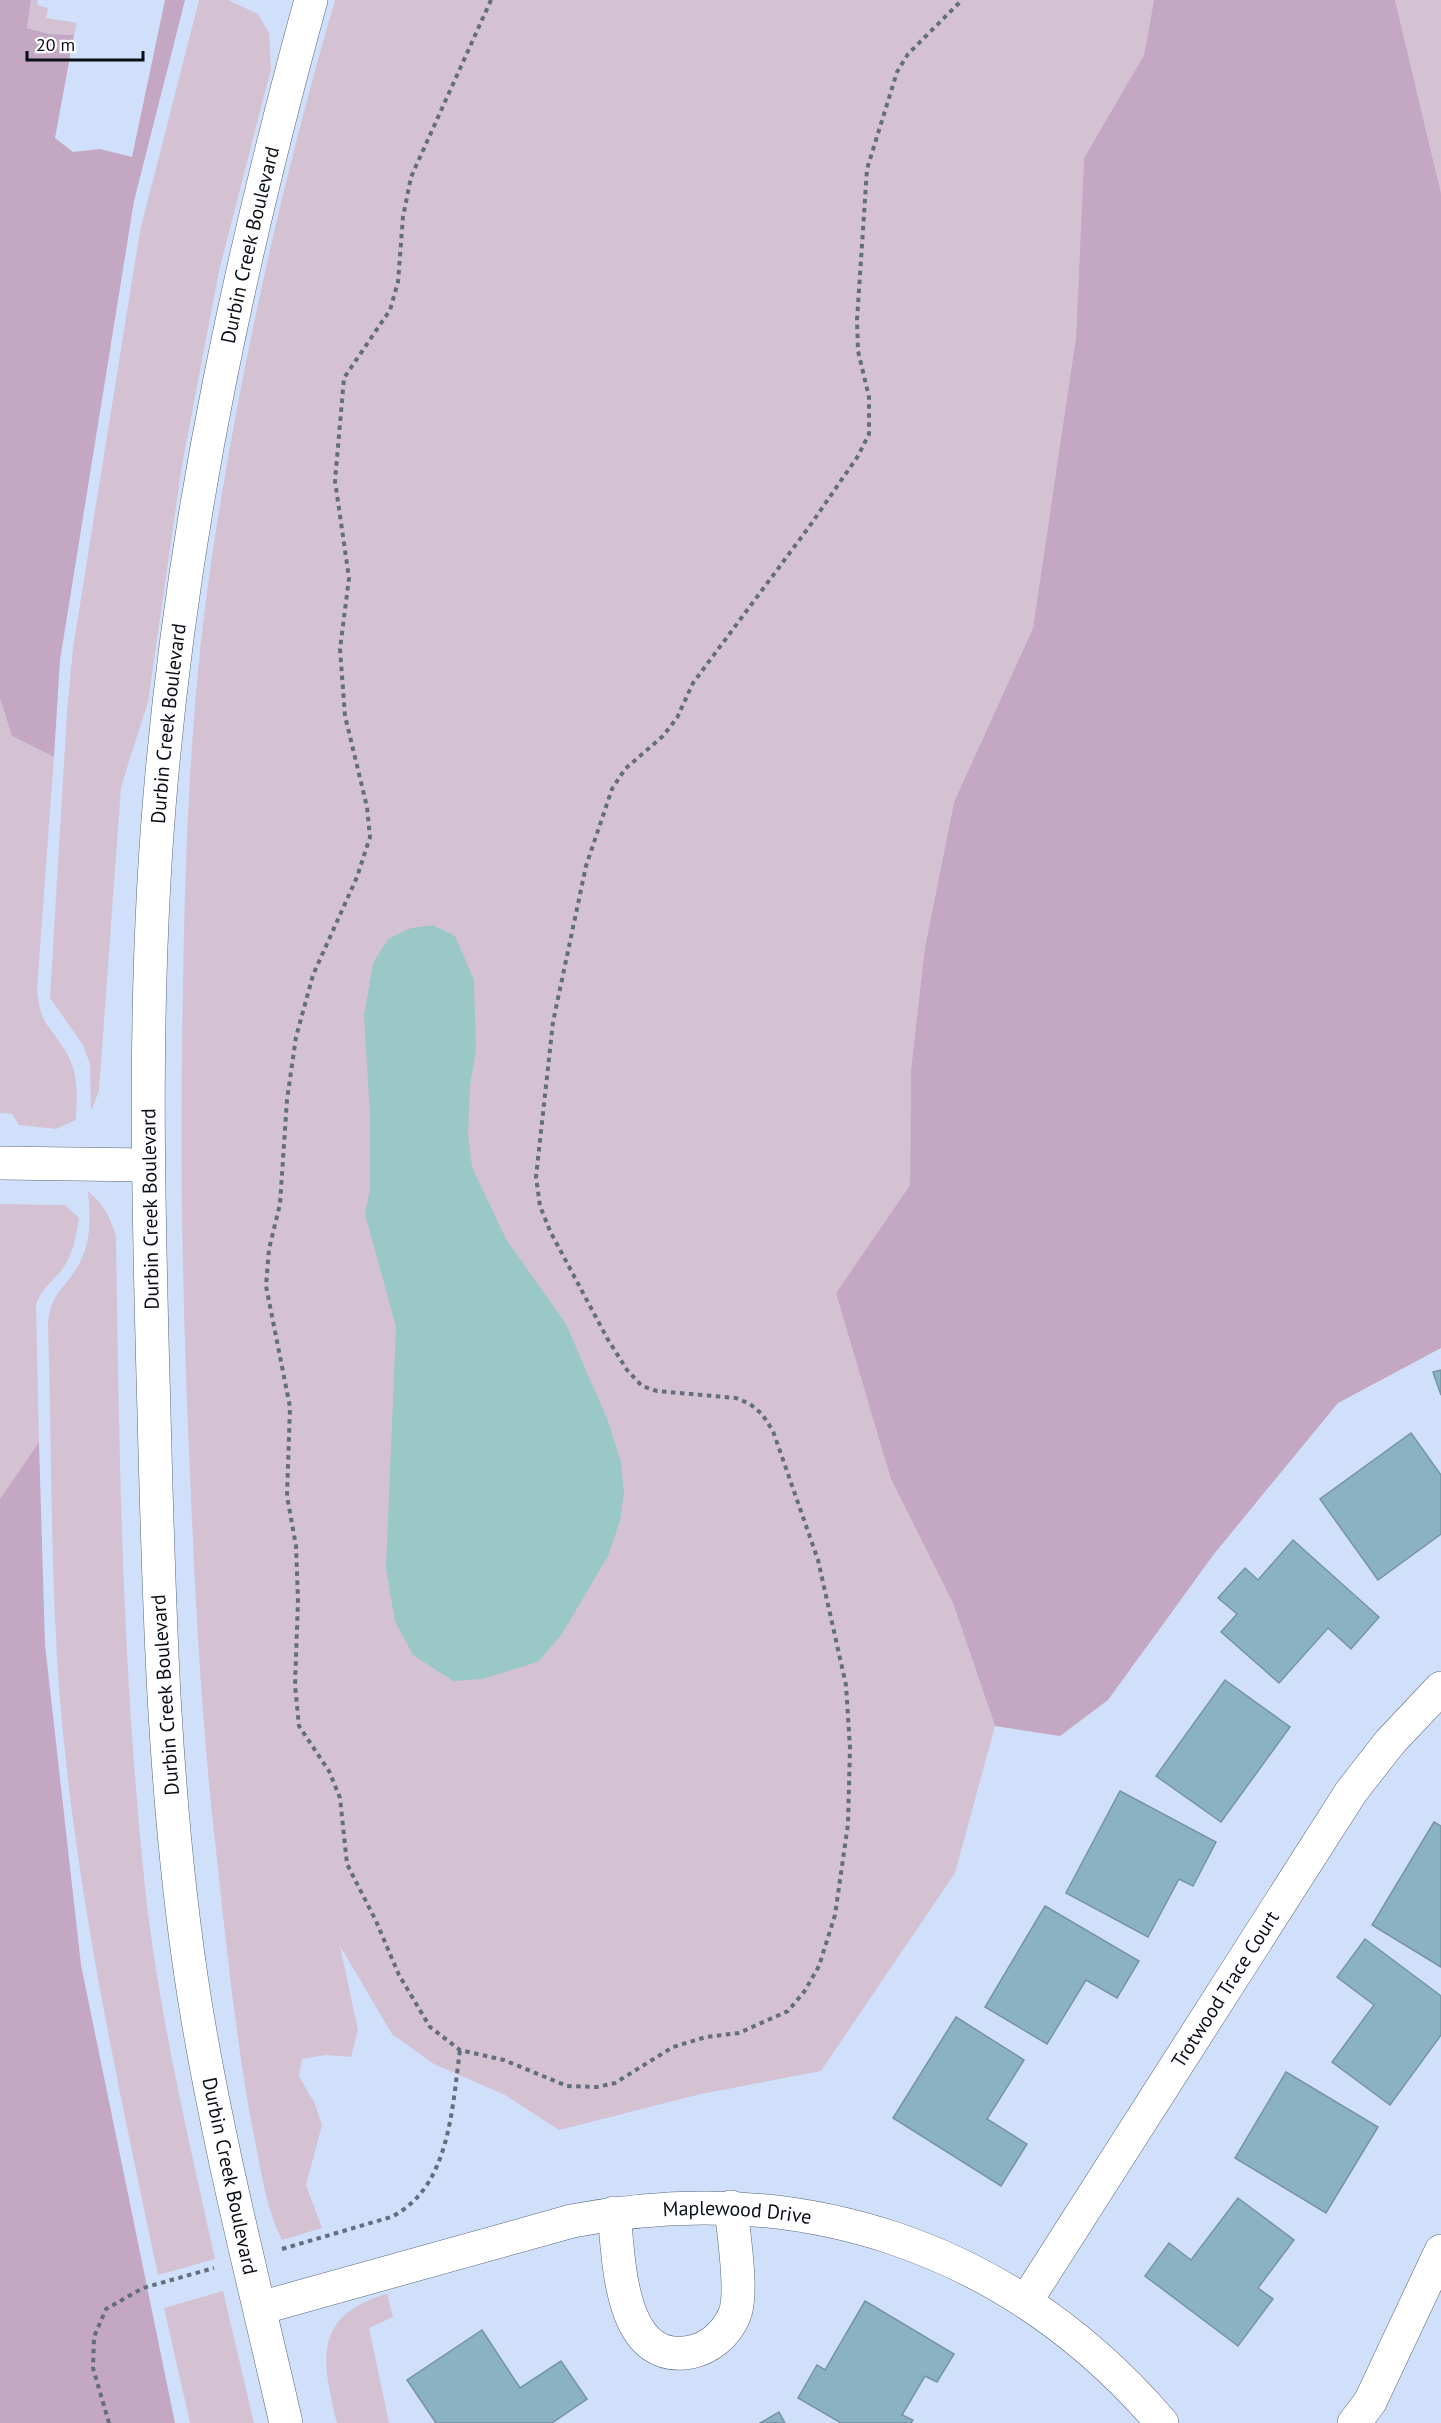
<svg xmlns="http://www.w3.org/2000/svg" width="1441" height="2423" font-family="'PT Sans',sans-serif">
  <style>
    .green { fill: #d4c2d2 }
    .forest { fill: #c4a7c2 }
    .water { fill: #99c8c6 }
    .building { fill: #8ab2c3; stroke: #7695a3; stroke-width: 1.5 }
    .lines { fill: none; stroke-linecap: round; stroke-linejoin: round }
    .minor-casing { stroke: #58667d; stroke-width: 34 }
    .path { stroke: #636d7e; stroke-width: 4; stroke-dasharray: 4.5 4.5; stroke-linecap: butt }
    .minor { stroke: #fff; stroke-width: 33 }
    .labels { text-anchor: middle; stroke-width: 4.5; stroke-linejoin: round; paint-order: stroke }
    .street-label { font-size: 20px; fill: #090e17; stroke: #fff }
  </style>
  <rect width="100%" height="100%" fill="#d0e0fb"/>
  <g class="green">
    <path d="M31 0H38L37 5 48 8 46 18 77 23 74 35 49 34 27 28Z"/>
    <path d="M199 0H228L258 14 269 33 271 69 219 271 182 465 148 702 121 787 99 1091 91 1111 90 1064 83 1045 50 998 67 712 73 648 140 231Z"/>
    <path d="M335 0H1154L1144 55 1084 158 1076 337 1033 628 954 802 925 947 911 1069 910 1185 836 1293 953 1603 995 1726 955 1873 821 2071 701 2094 559 2130 505 2095 434 2064 392 2034 340 1946 358 2030 351 2057 326 2055 302 2059 299 2076 315 2104 322 2125 306 2185 322 2228 282 2240C265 2206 261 2168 253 2131 236 2041 227 1951 217 1860 203 1740 196 1618 191 1497 184 1349 180 1202 182 1054 184 894 187 736 209 577 237 382 280 189 335 0Z"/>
    <path d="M1395 0H1441V193Z"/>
    <path d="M0 700 12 736 54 757 37 990C41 1027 49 1023 66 1052 79 1073 77 1097 76 1120L56 1129 19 1125 12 1114 0 1113Z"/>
    <path d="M88 1191C103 1204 111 1217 116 1237 119 1451 122 1664 144 1877 157 2006 187 2132 215 2259L158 2275C118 2085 76 1894 60 1700 50 1575 52 1449 48 1324 51 1291 65 1290 79 1264 92 1241 90 1216 88 1191Z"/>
    <path d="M0 1204 65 1205 79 1218C76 1237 73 1255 61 1271 51 1283 41 1289 36 1305L39 1442 0 1499Z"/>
    <path d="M223 2291 254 2423H190L164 2308Z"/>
    <path d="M387 2294 393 2317 369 2328 389 2423H337C322 2359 312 2316 387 2294Z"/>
  </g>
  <g class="forest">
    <path d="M0 0H31L27 28 49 34 74 35 55 138 73 152 100 149 132 157 165 0H185L134 201 60 660 54 757 12 736 0 699Z"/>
    <path d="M1154 0H1395L1441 193V1348L1338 1403 1214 1554 1108 1700 1060 1736 995 1726 953 1603 891 1479 836 1293 910 1185 911 1069 925 947 954 802 1033 628 1076 337 1084 158 1144 55Z"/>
    <path d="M39 1442 45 1645 81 1965 175 2423H0V1499Z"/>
  </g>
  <path class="water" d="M433 925 455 936 474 980 476 1051 470 1085 468 1134 472 1167 506 1239 566 1324 608 1421 621 1462 624 1492 620 1521 608 1556 562 1634 538 1662 482 1679 453 1681 413 1655 395 1621 386 1568 396 1327 365 1214 370 1189V1115L364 1016 373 963 388 939 411 928Z"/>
  <g class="building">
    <path d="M1441 1370V1395L1433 1372Z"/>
    <path d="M1411 1433 1441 1475V1534L1378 1580 1320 1499Z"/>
    <path d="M1293 1540 1379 1617 1351 1649 1328 1628 1279 1683 1221 1632 1237 1614 1218 1598 1245 1568 1258 1580Z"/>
    <path d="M1225 1680 1290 1727 1221 1822 1156 1776Z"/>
    <path d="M1120 1791 1216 1842 1193 1886 1179 1879 1148 1937 1066 1893Z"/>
    <path d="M1434 1822 1441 1826V1967L1372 1925Z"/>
    <path d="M1045 1906 1139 1961 1117 1998 1086 1980 1047 2044 985 2007Z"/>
    <path d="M1365 1939 1441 1996V2035L1390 2105 1332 2062 1374 2005 1337 1977Z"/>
    <path d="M956 2017 1024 2060 987 2119 1027 2144 1001 2186 893 2118Z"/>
    <path d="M1286 2072 1378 2127 1326 2213 1235 2158Z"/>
    <path d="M1238 2198 1294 2240 1258 2288 1273 2299 1238 2346 1145 2276 1169 2243 1191 2260Z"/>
    <path d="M865 2301 954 2354 937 2382 925 2376 902 2415 913 2420 911 2423H841L798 2398 817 2365 825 2370Z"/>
    <path d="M482 2330 520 2388 561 2361 587 2399 552 2423H436L407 2380Z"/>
    <path d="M779 2412 785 2423H760Z"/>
  </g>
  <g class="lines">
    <defs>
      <g id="minor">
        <path d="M0 1163 147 1165"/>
        <path d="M614 2213C619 2259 619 2366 691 2352 710 2348 726 2334 734 2316 744 2295 733 2232 731 2207"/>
        <path id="s1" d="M1026 2301 1351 1792 1390 1742 1441 1688"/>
        <path id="s2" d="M260 2308 572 2221C800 2177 1009 2245 1162 2423"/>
        <path id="s3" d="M286 2423C254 2283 218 2144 195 2002 164 1808 159 1609 154 1413 148 1199 142 986 162 773 186 509 241 255 311 0"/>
        <path d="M1354 2423 1370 2402 1441 2251"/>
      </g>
    </defs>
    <use href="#minor" class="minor-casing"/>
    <g class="path">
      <path d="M491 0 411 177 403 217 398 282 390 310 344 378 335 481 349 578 340 649 345 716 367 807 370 837 357 877 313 975 296 1037 287 1100 280 1204 269 1249 266 1286 290 1407 287 1496 296 1546 298 1600 295 1685 299 1726 329 1771 340 1798 347 1864 376 1921 399 1975 430 2027 460 2050 504 2060 567 2086 597 2087 615 2083 673 2047 706 2037 739 2033 788 2011 804 1992 819 1966 835 1915 848 1824 850 1748 846 1685 818 1560 773 1431 762 1414 750 1404 736 1398 657 1391 642 1386 627 1370 607 1338 550 1231 540 1206 536 1177 553 1022 586 866 612 789 625 769 663 736 677 718 693 683 809 527 858 456 869 434V397L858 351 857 320 867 169 897 72 908 54 962 0"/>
      <path d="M282 2249 391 2217C450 2188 452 2108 460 2050"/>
      <path d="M109 2423 93 2368 94 2337 106 2309 143 2288 214 2268"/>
    </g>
    <use href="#minor" class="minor"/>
  </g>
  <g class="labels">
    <g class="street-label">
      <text dy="7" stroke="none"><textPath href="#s3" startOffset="2198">Durbin Creek Boulevard</textPath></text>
      <text dy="7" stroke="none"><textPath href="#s3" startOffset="1712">Durbin Creek Boulevard</textPath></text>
      <text transform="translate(150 1209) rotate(-91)" y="7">Durbin Creek Boulevard</text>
      <text transform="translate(165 1695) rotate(-94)" y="7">Durbin Creek Boulevard</text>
      <text dy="7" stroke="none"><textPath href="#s1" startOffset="370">Trotwood Trace Court</textPath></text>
      <text transform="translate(230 2176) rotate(78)" y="7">Durbin Creek Boulevard</text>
      <text dy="7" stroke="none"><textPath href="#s2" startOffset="490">Maplewood Drive</textPath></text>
    </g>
  </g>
  <path d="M27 51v9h116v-9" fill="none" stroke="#090e17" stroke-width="3"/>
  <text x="36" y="51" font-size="18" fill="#090e17" stroke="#ffffff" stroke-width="4.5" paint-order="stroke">20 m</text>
</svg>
